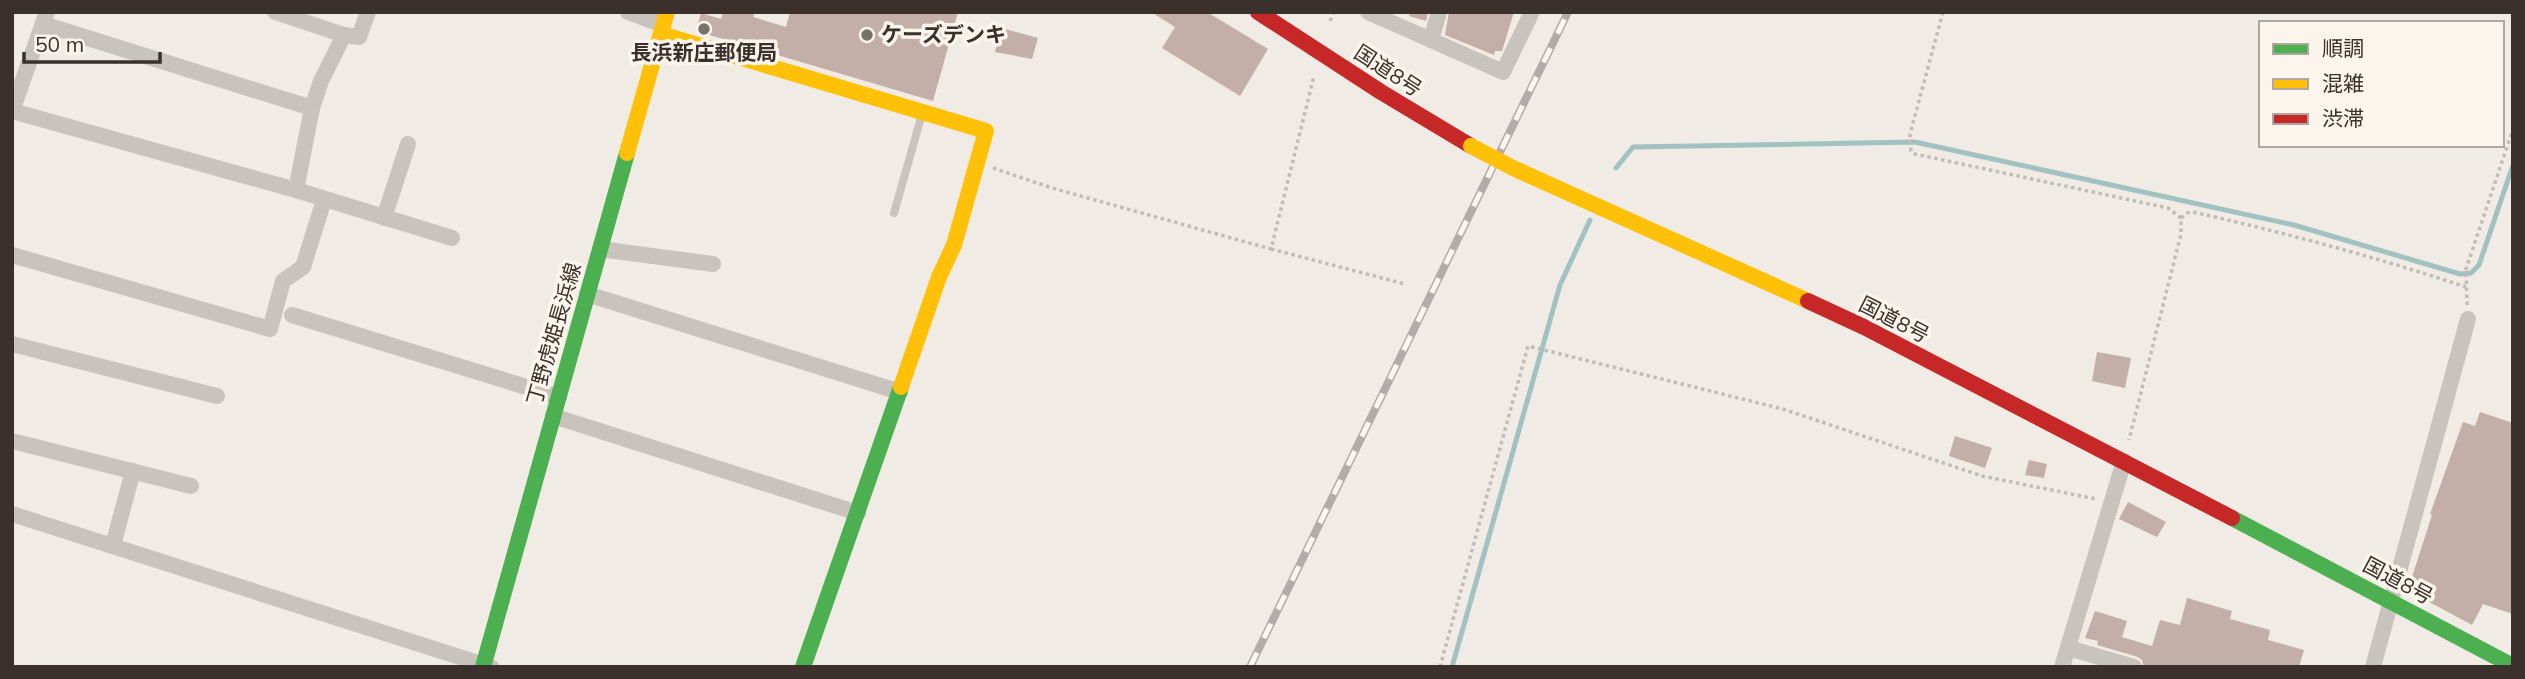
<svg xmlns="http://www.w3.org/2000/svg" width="2525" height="679" font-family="Mulish,'Noto Sans JP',sans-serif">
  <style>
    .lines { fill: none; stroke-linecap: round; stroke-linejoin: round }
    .stream { stroke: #a1c2c1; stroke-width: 5 }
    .building { fill: #c3afa7 }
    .path { stroke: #c2bbb6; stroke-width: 3.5; stroke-dasharray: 3.5 3.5; stroke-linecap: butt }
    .lane { stroke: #c9c3be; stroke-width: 8 }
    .street { stroke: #c9c3be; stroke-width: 16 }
    .fast { stroke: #4caf50; stroke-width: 16 }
    .slow { stroke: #ffc107; stroke-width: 16 }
    .jam { stroke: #c62828; stroke-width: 16 }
    .rail-casing { stroke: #b1aca8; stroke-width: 8 }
    .rail { stroke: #fbf5ee; stroke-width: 5; stroke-dasharray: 16; stroke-linecap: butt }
    .slow-bridge { stroke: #ffc107; stroke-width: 16 }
    .poi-dot { fill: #7a716c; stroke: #fbf5ee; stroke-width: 2.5 }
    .labels { text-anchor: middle; stroke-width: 7; stroke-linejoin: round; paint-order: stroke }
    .poi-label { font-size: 21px; font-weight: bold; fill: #3b302b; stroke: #fbf5ee; text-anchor: start }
    .street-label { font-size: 21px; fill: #3b302b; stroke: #fbf5ee }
  </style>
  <rect width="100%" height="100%" fill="#f0ebe5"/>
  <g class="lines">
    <g class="stream">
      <path d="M1616 168 1633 147 1915 142 2294 225 2460 274 2471 273 2479 265 2513 165"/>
      <path d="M1452 667 1560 285 1590 220"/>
    </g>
  </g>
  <g class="building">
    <path d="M723 12H755L753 17 786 27 790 12H958L933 101 696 31 701 13 721 19Z"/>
    <path d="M1151 12H1207L1268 49 1240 96 1162 48 1175 27Z"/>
    <path d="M1410 12H1428L1426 21 1409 16Z"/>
    <path d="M1449 12H1514L1502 51H1495L1494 55 1445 35Z"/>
    <path d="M1001 28 1038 38 1032 59 995 52Z"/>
    <path d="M2097 352 2131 358 2125 388 2092 381Z"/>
    <path d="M2480 412 2513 423V614L2483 604 2472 625 2409 591 2415 582 2411 580 2432 515 2430 514 2463 422 2475 426Z"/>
    <path d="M1955 436 1992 448 1985 468 1949 456Z"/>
    <path d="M2029 460 2047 464 2044 478 2025 475Z"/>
    <path d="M2128 502 2166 522 2157 537 2119 519Z"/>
    <path d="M2187 598 2232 611 2230 619 2270 630 2268 640 2304 650 2299 667H2144L2142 660 2138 657 2097 645 2098 641 2085 638 2095 611 2127 621 2122 637 2152 646 2160 620 2180 625Z"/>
  </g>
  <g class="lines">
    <g class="path">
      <path d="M1943 12 1910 134 1911 151 1915 154 2168 208 2181 218V234L2129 440"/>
      <path d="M1330 21 1334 12"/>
      <path d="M993 168 1052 188 1271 249 1314 76"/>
      <path d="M2181 218 2187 213 2193 212C2286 233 2376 257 2466 287"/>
      <path d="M1271 249 1405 284"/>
      <path d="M2467 305 2466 269 2513 129"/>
      <path d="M1440 667 1528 346 1783 409 1982 476 2096 499"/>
    </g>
    <path class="lane" d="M894 213 922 114"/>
    <g class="street">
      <path d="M47 12 12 111 296 190 452 238"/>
      <path d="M275 12 344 35 359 37 368 12"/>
      <path d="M628 12 663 25"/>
      <path d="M1368 12 1503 72 1532 12"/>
      <path d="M43 24 312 108"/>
      <path d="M1431 40 1439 12"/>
      <path d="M296 190 312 108 321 81 344 35"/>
      <path d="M384 218 408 144"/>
      <path d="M600 249 713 264"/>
      <path d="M12 255 270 329 283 281 303 267 324 200"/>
      <path d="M587 294 900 392"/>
      <path d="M292 315 559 397"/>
      <path d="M12 344 217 396"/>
      <path d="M553 416 858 513"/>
      <path d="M12 441 191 486"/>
      <path d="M12 514 491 667"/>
      <path d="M113 545 133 471"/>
      <path d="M2068 648 2134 667"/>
      <path d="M2062 667 2124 461"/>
      <path d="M2373 667 2468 319"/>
    </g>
    <g class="fast">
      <path d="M2232 518 2513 666"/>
      <path d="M483 667 627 153"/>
      <path d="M803 667 901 387"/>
    </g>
    <g class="slow">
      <path d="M661 34 986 131 954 245 939 277 901 387"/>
      <path d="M627 153 667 12"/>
      <path d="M1513 168 1808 301"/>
    </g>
    <g class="jam">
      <path d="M1258 12 1381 92 1471 146"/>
      <path d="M1808 301 1864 327 2232 518"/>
    </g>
    <defs>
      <path id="rail" d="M1250 667 1568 12"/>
    </defs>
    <use href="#rail" class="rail-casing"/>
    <use href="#rail" class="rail"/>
    <path class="slow-bridge" d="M1471 146 1513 168"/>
  </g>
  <g class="poi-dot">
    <circle cx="704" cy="29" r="7"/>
    <circle cx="867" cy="35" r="7"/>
  </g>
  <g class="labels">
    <g class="poi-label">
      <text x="881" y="42">ケーズデンキ</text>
      <text x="704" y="60" text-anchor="middle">長浜新庄郵便局</text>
    </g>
    <g class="street-label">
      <text transform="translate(1388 71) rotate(33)" y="7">国道8号</text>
      <text transform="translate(1894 320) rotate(27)" y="7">国道8号</text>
      <text transform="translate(554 334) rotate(-74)" y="7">丁野虎姫長浜線</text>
      <text transform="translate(2398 581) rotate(28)" y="7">国道8号</text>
    </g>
  </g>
  <rect width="2525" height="679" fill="none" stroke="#3b302b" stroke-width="28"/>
  <rect x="2259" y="21" width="245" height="126" fill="#fbf5ee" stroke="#aea6a0" stroke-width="2"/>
  <rect x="2273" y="44" width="35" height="10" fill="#4caf50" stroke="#aea6a0" stroke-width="2"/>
  <text x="2322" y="56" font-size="21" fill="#3b302b">順調</text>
  <rect x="2273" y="79" width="35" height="10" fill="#ffc107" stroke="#aea6a0" stroke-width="2"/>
  <text x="2322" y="91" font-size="21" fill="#3b302b">混雑</text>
  <rect x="2273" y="114" width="35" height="10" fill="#c62828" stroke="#aea6a0" stroke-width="2"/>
  <text x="2322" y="126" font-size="21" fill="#3b302b">渋滞</text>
  <path d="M24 52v10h136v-10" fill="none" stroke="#3b302b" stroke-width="3.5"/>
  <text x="35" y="52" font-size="21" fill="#3b302b" stroke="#fbf5ee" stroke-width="5" paint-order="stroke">50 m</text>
</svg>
